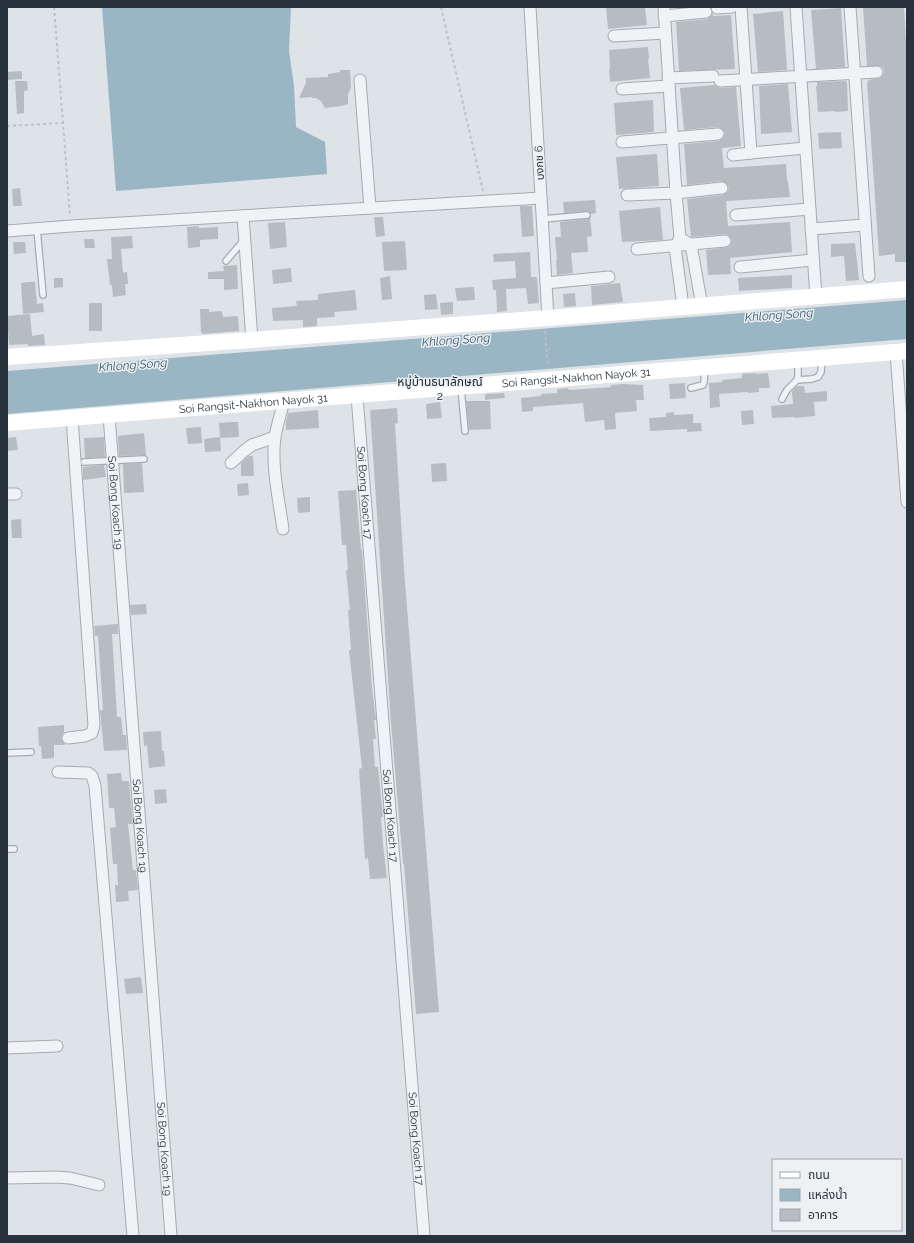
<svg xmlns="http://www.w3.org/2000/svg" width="914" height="1243" font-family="Raleway,'Noto Sans Thai',sans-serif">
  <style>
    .water { fill: #9ab6c5 }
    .building { fill: #b5bdc3 }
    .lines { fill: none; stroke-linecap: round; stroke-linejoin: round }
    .lane-casing { stroke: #a4abb1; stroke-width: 8 }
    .street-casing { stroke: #a4abb1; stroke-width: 13 }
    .path { stroke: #bcc1c5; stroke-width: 2; stroke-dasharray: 3 3; stroke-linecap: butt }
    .lane { stroke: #f0f3f5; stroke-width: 5.5 }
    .street { stroke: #f0f3f5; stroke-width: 11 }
    .secondary { stroke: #fff; stroke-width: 16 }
    .labels { text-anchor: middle; stroke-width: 3; stroke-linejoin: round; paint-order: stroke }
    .street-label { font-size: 11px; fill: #28333d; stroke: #edf1f4 }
    .water-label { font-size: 12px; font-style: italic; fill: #34576e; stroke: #edf1f4 }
    .neighbourhood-label { font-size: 12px; fill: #1a242d; stroke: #edf1f4 }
  </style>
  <rect width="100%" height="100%" fill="#dee3e7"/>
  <g class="water">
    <path d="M102 7H291L289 51 294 86 296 127 325 142 327 174 116 191Z"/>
    <path d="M907 300V339L7 414V371Z"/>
  </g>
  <g class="building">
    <path d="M606 7H645L647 25 608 29Z"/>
    <path d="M863 7H904L907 58V262H895V254L879 256 867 82H868V80L880 78 883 75 884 71 883 68 880 66H867Z"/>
    <path d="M841 8 845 67 816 69 811 10Z"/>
    <path d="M783 11 787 70 758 72 753 14Z"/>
    <path d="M713 13V16L731 15 735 69 679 71 676 22 707 19 710 17Z"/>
    <path d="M648 47 649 59H648L650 78 610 82 609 69H610L609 50Z"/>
    <path d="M340 70H350L351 88 348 94V104L341 106 325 108 321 101 316 98H312V97L299 98 306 83V78L328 77V74L340 72Z"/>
    <path d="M22 71V79L7 80V72Z"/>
    <path d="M15 81H27L28 90 24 91V113L17 114Z"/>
    <path d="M846 81 847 83 848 111 835 112V111L818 112 816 86H817V82Z"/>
    <path d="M788 84 792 132 761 134 759 86Z"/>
    <path d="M714 85 720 88 736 87 741 146 722 148 724 168 786 164 787 181H788L790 197 726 201 728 226 790 222 792 252 730 258 731 274 708 275 706 250 729 247 731 244 732 240 728 235 725 234 691 237 687 199 723 195 728 191 729 187 727 184 722 181 687 185 684 144 719 141 724 137 725 133 723 130 718 127 684 130 680 88Z"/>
    <path d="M653 100 654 132 616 135 614 103Z"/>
    <path d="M841 132 842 148 819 149 818 133Z"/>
    <path d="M657 154 659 186 619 189 616 157Z"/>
    <path d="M20 188 22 206H13L12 189Z"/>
    <path d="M595 200 596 213 591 214 589 211H587L564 213 563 202Z"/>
    <path d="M520 206H532L534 236 522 237Z"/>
    <path d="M660 207 663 240 622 242 619 211Z"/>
    <path d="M374 217H383L385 236 376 237Z"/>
    <path d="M590 217 592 236 587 237 588 252 571 253 573 273 557 275 556 260H557L555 237H561L560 222 587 219Z"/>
    <path d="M285 222 287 247 270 249 268 223Z"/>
    <path d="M199 226V228L218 227V239L200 240V247L188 248 187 227Z"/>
    <path d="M132 236 133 248 121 249 123 273 127 272 128 284H125L126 295 113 297 112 285H110L107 259H112L111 237Z"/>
    <path d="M84 239H94L95 248H85Z"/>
    <path d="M405 241 407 270 384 271 382 242Z"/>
    <path d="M13 242H25L26 253 14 254Z"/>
    <path d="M855 243 859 280 846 281 844 256 831 257V244Z"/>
    <path d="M530 252 531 277H537L539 303 528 304 526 288 506 289 507 311 497 312 496 290H493L492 280 516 278 515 261 494 262 493 254Z"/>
    <path d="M237 265 238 289 224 290V279H208V272L224 271 223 266Z"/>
    <path d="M291 268 292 282 273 284 272 270Z"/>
    <path d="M792 275V288L739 291 738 278Z"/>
    <path d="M390 276 392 299 382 300 380 278Z"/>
    <path d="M54 278H63V287L54 288Z"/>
    <path d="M28 282H35L37 304 43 303 44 312 23 314 21 283Z"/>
    <path d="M620 283 623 302 592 305 591 286Z"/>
    <path d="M474 287 475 300 457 301 455 288Z"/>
    <path d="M355 290 357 310 334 312 335 317 317 318V326L303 327V320L273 321 272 308 297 306 296 301 318 300V294Z"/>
    <path d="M575 293 576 306 564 307 563 294Z"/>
    <path d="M436 294 438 309 425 310 424 295Z"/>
    <path d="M453 302V314L441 315 440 303Z"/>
    <rect x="89" y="303" width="13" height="28"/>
    <path d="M200 309H209V312L222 311 223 317 238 316 239 331 202 334V332H201Z"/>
    <path d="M30 314 32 336 44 334 45 345 28 346V344L9 345 7 316Z"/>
    <path d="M756 373V374L768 373 770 388H759V392L748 393V392L719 394 720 407 710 408 709 383 722 382V380L742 378V374Z"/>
    <path d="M685 383 686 398 670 399 669 384Z"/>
    <path d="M624 384 643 385 644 400H636L637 411 615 413 616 429 605 430 604 420 585 422 583 403 533 407V411L522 412 521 398 541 396V394L557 393V389L568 388 569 390 611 387V385Z"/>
    <path d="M797 386H804L805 393 827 391V401L814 402 815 416 794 418V417L772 418 771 406 793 404 792 391Z"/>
    <path d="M504 393 505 398 485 400V394Z"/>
    <path d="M466 401H490L491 429 469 430Z"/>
    <path d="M440 402 442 418 427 419 426 404Z"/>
    <path d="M397 408 398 423 395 424 404 569 439 1012 416 1014 404 864H403L391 723 370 410Z"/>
    <path d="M318 410 319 428 286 430V422L288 413Z"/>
    <path d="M753 410 754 424 742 425 741 411Z"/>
    <path d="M674 412V415L693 414V423H701L702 431 687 432V429L650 431 649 418 666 417V413Z"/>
    <path d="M231 422H238L239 437 220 438 221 451 205 452 204 439 220 437 219 423Z"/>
    <path d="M201 427 202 443 188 444 186 428Z"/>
    <path d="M144 433 146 455 119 456 118 436Z"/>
    <path d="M16 437 18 450 7 451V438Z"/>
    <path d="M104 437 105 457 85 458 84 438Z"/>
    <path d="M249 456H253L254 476H241V463Z"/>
    <path d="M142 463 144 492 124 493 123 464Z"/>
    <path d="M446 463 447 481 432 482 431 464Z"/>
    <path d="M104 465 106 477 83 480V467Z"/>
    <path d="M248 483 249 495 238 496 237 484Z"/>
    <path d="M356 490 361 550H362L372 688 376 720H374L376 739H373L375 767H378L383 817H381L383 844 387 878 370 879 368 858 365 859 359 769 362 768 349 650H351L348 610H350L346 570H348L346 545H342L338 491Z"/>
    <path d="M310 497V512L298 513 297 498Z"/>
    <path d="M21 519 22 538H12L11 520Z"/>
    <path d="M146 604 147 614 131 615 130 605Z"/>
    <path d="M118 624V634H112L116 699 117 717H121L123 735H126L127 750 104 751 100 710H103L98 636H95L94 626Z"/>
    <path d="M64 725V732L62 735 61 738 65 745H54V758L42 759 41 746H39L38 727Z"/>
    <path d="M161 731 162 751H164L165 766 149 768 147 745 144 746 143 732Z"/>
    <path d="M121 773 122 781H129L130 792 133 824H128L133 870H136L138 890 128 891 129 901 116 902 115 885H118L117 864H113L110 828 116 827 114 808H109L107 774Z"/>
    <path d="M166 789 167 803 155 804 154 790Z"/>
    <path d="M141 977 143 993 126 994 124 979Z"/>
  </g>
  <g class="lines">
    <defs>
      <g id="lane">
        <path d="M543 219 587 215"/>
        <path d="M37 229 43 295"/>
        <path d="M226 261 244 240"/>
        <path d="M797 380 812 379 818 377 821 372 822 359"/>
        <path d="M461 388 465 431"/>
        <path d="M691 388 703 385 704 382 705 369"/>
        <path d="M782 399 787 390 797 380 798 377V360"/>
        <path d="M84 462 144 459"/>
        <path d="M7 753 31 752"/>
        <path d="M7 849H14"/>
      </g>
      <g id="street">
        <path d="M530 7 548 318"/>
        <path d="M664 7 676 193 680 238"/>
        <path d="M741 7 751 153 805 148"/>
        <path d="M796 7 816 297"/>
        <path d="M850 7 869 276"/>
        <path d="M717 8 732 7"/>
        <path d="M664 16 706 12"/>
        <path d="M614 36 665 33"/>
        <path d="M668 78 713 76"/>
        <path d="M360 80 370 208"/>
        <path d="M720 81 877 72"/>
        <path d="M622 89 669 86"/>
        <path d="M622 142 718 134"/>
        <path d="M733 155 751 153"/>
        <path d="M627 195 676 193 722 188"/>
        <path d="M736 215 810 209"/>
        <path d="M243 216 252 340"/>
        <path d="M811 229 865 225"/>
        <path d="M7 231 71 226 541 198"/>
        <path d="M637 249 725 241"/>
        <path d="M740 267 813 260"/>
        <path d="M546 283 609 277"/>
        <path d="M683 307 675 247 680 238 691 245 702 306"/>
        <path d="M896 352 907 502"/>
        <path id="s1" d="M357 396 424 1236"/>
        <path id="s2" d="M109 415 171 1236"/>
        <path d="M231 463 244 451 252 445 275 437"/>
        <path d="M7 494H16"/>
        <path d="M283 529C279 501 271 465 275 437 277 425 281 413 284 401"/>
        <path d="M68 738 85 736 92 733 94 725 72 418"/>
        <path d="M58 772 88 773 92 776 95 786 133 1236"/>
        <path d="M7 1048 57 1046"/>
        <path d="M7 1178 56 1177 70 1178 99 1185"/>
      </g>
    </defs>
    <use href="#lane" class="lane-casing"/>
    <use href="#street" class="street-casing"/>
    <g class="path">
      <path d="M54 7 63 123"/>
      <path d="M441 7 483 191"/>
      <path d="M7 126 63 123 70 216"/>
      <path d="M545 331 548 367"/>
    </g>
    <use href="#lane" class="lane"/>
    <use href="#street" class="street"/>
    <g class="secondary">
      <path d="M7 357 252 340 548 318 907 289"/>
      <path id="s3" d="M7 423 907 351"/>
    </g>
  </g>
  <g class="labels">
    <g class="street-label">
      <text transform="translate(539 163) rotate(-93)" y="4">บงกช 6</text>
      <text dy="4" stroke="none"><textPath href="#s3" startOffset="571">Soi Rangsit-Nakhon Nayok 31</textPath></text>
      <text dy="4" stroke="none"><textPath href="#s3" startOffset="247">Soi Rangsit-Nakhon Nayok 31</textPath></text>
      <text dy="4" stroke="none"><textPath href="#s1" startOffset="97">Soi Bong Koach 17</textPath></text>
      <text dy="4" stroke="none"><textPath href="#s2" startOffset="88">Soi Bong Koach 19</textPath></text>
      <text dy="4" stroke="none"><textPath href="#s1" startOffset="421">Soi Bong Koach 17</textPath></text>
      <text dy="4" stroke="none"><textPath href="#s2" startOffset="412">Soi Bong Koach 19</textPath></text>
      <text dy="4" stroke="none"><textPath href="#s1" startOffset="745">Soi Bong Koach 17</textPath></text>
      <text dy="4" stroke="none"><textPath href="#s2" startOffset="736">Soi Bong Koach 19</textPath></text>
    </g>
    <g class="water-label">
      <text transform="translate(779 315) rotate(-4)" y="4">Khlong Song</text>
      <text transform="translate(456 340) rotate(-4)" y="4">Khlong Song</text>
      <text transform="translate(133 365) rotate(-4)" y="4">Khlong Song</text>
    </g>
    <g class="neighbourhood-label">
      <text x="440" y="386">หมู่บ้านธนาลักษณ์<tspan x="440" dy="14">2</tspan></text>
    </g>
  </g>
  <rect width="914" height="1243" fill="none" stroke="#28333d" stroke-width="16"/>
  <rect x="772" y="1159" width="130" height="72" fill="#edf1f4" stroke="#9ea5ab"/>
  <rect x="780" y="1172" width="20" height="6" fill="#ffffff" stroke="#9ea5ab"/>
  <text x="808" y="1179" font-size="12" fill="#28333d">ถนน</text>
  <rect x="780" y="1189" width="20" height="12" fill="#9ab6c5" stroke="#9ea5ab"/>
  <text x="808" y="1199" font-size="12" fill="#28333d">แหล่งน้ำ</text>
  <rect x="780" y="1209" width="20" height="12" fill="#b5bdc3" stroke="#9ea5ab"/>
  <text x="808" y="1219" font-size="12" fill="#28333d">อาคาร</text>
</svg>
